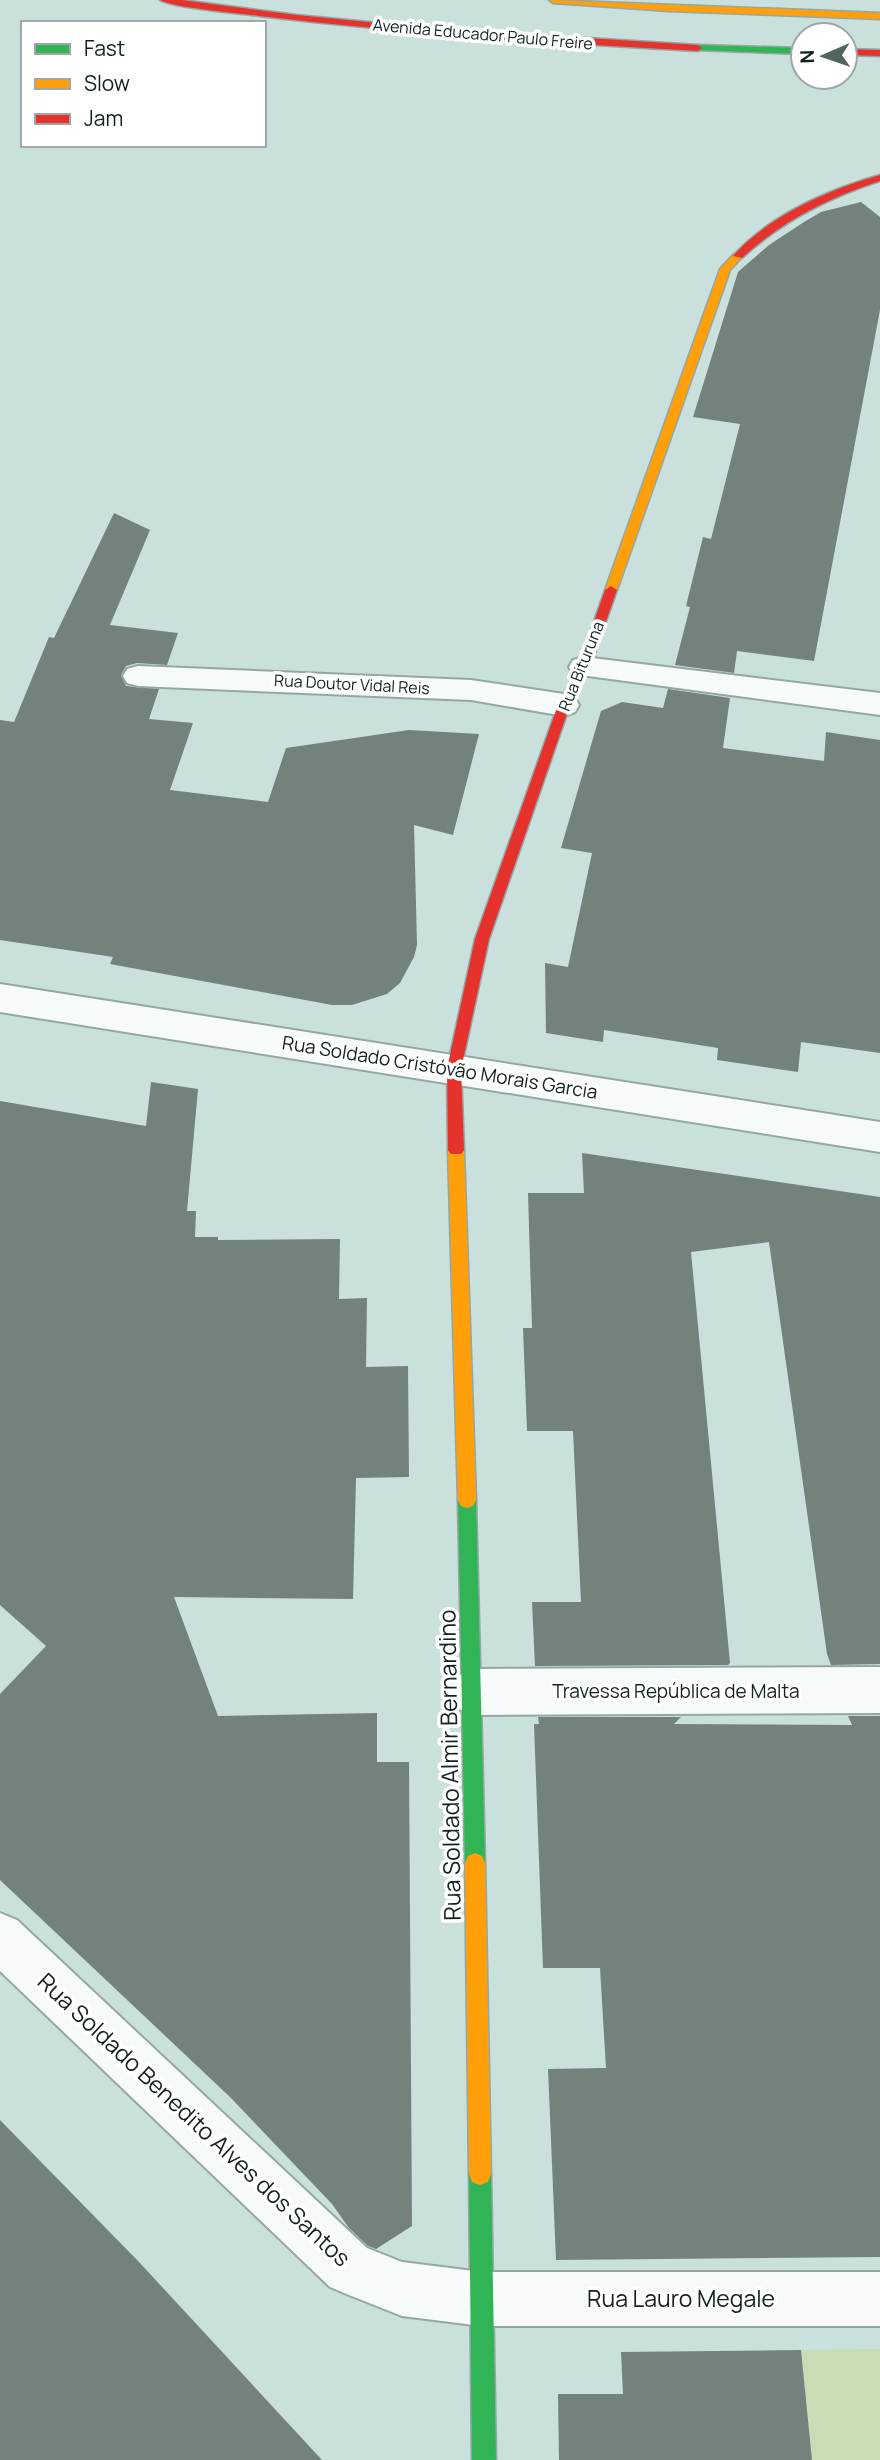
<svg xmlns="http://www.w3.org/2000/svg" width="880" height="2460" font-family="Manrope,sans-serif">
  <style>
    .green { fill: #c8dcb6 }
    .building { fill: #73827d }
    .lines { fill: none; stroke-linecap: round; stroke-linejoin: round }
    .street-casing { stroke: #95a7a4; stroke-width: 4 }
    .fast-casing { stroke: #95a7a4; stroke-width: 3 }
    .slow-casing { stroke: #95a7a4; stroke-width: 3 }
    .jam-casing { stroke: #95a7a4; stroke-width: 3 }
    .street { fill: #f7fafa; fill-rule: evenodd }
    .fast { fill: #30b455; fill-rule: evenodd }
    .slow { fill: #ff9f0a; fill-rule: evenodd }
    .jam { fill: #e5322d; fill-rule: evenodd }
    .labels { text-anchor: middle; stroke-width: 7; stroke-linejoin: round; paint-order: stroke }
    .far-street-label { font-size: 16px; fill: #112220; stroke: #fff }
    .street-label { font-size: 19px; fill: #112220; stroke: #fff }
    .near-street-label { font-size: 23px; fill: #112220; stroke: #fff }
  </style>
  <rect width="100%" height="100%" fill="#c9e0dd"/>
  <path class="green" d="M880 2349V2460H812L801 2350Z"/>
  <g class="building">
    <path d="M861 202 880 217V310L814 661 737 651 734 673 675 665 690 607 686 606 703 537 711 539 740 424 693 417 738 272 769 245 804 222 821 212Z"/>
    <path d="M114 513 150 530 110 625 178 633 167 665 137 663 126 666 121 675 126 686 159 689 149 719 193 723 170 790 268 802 286 748 409 730 479 734 453 835 414 825 417 945 414 957 400 983 387 994 352 1005H332L110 964 113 957 0 940V720L14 722 49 637 54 638Z"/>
    <path d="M668 689 730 698 723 748 824 761 826 732 880 740V1053L801 1042 798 1072 717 1060 718 1048 604 1030 603 1042 546 1033 545 963 568 967 592 853 561 848 601 711 622 702 663 708Z"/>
    <path d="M151 1082 198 1089 187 1211H196L195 1237H218V1240L340 1239 339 1299 367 1298 366 1367 408 1366 409 1477 356 1478 353 1599 174 1597 218 1716 377 1713V1762H409L412 2226 376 2249 368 2246 349 2228 332 2204 230 2097 0 1880V1694L46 1646 0 1605V1101L146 1126Z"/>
    <path d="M582 1153 880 1197V1664L831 1665 827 1654 769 1242 691 1252 730 1663 728 1665 535 1666 532 1602H581L573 1431H527L523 1328H532L528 1193H584Z"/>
    <path d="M848 1716H880V2257L556 2260 548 2069 606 2068 600 1968H543L534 1724H539L538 1717H681L674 1724 852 1725Z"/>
    <path d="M0 2120 139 2262 322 2460H0Z"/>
    <path d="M801 2350 812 2460H559L558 2394H623L621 2352Z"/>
  </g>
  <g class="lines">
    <defs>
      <g id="street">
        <path d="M584 657 880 693V715L573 674 569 667 573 660Z"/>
        <path d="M138 666 471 680 564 694 575 698 579 705 575 712 564 716 471 700 138 686 127 683 123 676 127 669Z"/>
        <path d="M0 984 880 1122V1152L0 1012Z"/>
        <path d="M880 1667V1713L473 1715 457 1708 450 1692 457 1676 473 1669Z"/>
        <path d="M0 1913 17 1920 367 2248 402 2262 482 2272H880V2326H482L402 2316 349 2295 330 2287 0 1971Z"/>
      </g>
      <g id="fast">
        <path d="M698 45 803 48V54L695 50 694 48Z"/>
        <path d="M467 1492 473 1494 476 1500 485 1863 482 1870 475 1873 468 1870 465 1863 458 1500 461 1494Z"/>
        <path d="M480 2163 488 2166 491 2174 496 2460H472L469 2174 472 2166Z"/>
      </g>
      <g id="slow">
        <path d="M549 0 880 13V19L669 11 553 3Z"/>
        <path d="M734 254 743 256 730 270 617 590 611 594 607 593 605 590 720 269Z"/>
        <path d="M456 1144 461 1146 464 1150 476 1500 473 1506 467 1508 461 1506 458 1500 448 1150 451 1146Z"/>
        <path d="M475 1853 482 1856 485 1863 491 2174 488 2182 480 2185 472 2182 469 2174 465 1863 468 1856Z"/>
      </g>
      <g id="jam">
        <path d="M160 0H182L297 15 430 28 698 45 702 48 698 51C551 43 405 33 259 16 239 13 174 8 160 0Z"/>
        <path d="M845 49 880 50V56L845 55Z"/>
        <path d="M880 175V181C828 198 782 221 742 258L733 256C770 215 828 190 880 175Z"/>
        <path d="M611 586 617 590 590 667 570 705 489 939 461 1069 464 1150 461 1154H451L448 1150 447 1069 475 939 558 705 578 667 605 590Z"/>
      </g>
    </defs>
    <use href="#street" class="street-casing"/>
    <use href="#fast" class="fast-casing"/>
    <use href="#slow" class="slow-casing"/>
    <use href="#jam" class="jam-casing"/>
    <use href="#street" class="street"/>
    <use href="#fast" class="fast"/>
    <use href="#slow" class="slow"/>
    <use href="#jam" class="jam"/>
  </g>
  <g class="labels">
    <g class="far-street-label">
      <text transform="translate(483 34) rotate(5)" y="6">Avenida Educador Paulo Freire</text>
      <text transform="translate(581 666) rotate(-68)" y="6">Rua Bituruna</text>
      <text transform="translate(352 684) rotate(3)" y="6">Rua Doutor Vidal Reis</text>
    </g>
    <g class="street-label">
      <text transform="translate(440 1067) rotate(9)" y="7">Rua Soldado Cristóvão Morais Garcia</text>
      <text x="676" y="1698">Travessa República de Malta</text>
    </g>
    <g class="near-street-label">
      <text transform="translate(450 1765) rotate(-91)" y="8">Rua Soldado Almir Bernardino</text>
      <text transform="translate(194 2120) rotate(43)" y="8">Rua Soldado Benedito Alves dos Santos</text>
      <text x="681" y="2307">Rua Lauro Megale</text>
    </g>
  </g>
  <rect x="21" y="21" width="245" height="126" fill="#ffffff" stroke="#a0a7a6" stroke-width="2"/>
  <rect x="35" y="44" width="35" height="10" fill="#30b455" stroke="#a0a7a6" stroke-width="2"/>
  <text x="84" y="56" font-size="21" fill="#112220">Fast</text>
  <rect x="35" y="79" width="35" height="10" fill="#ff9f0a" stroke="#a0a7a6" stroke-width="2"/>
  <text x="84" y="91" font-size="21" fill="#112220">Slow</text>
  <rect x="35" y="114" width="35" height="10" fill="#e5322d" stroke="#a0a7a6" stroke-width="2"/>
  <text x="84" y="126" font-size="21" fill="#112220">Jam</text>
  <g transform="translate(824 56) rotate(268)"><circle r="33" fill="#ffffff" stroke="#a0a7a6" stroke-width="2"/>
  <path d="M0-5L12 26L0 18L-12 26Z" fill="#516462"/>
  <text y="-10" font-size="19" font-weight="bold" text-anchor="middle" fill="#112220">N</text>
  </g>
</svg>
